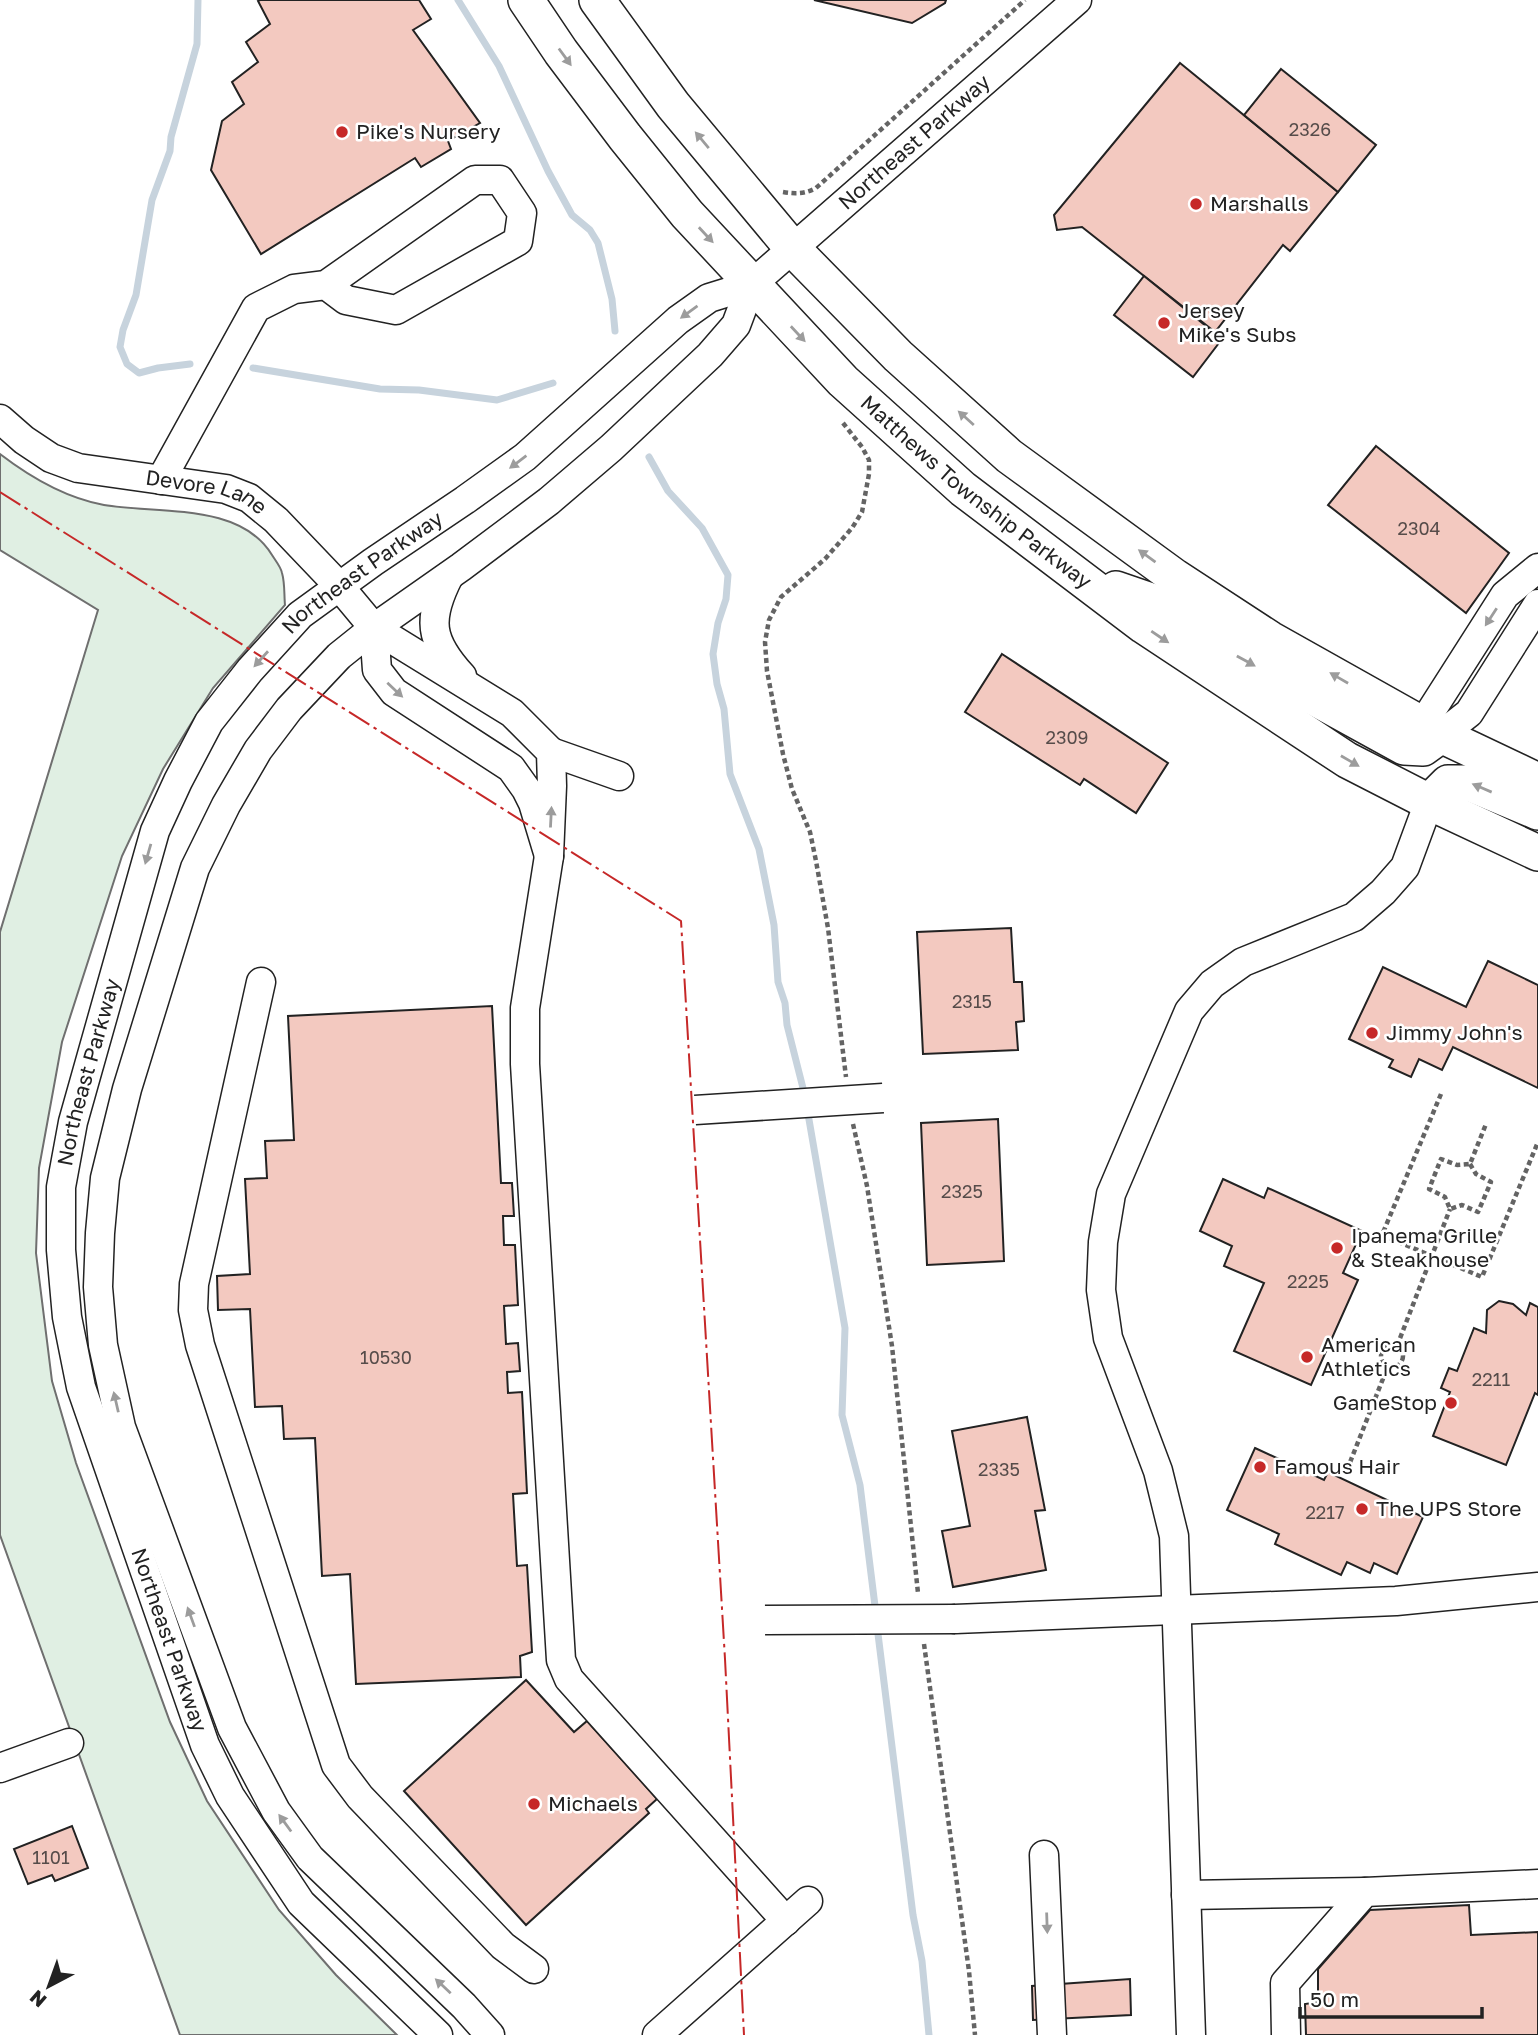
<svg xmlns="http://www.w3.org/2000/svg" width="1538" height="2035" font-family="'Golos Text',sans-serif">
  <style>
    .green { fill: #e0efe3; stroke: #6f6f6f; stroke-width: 2 }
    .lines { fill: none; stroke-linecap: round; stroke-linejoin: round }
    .stream { stroke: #c7d3dd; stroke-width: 7 }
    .building { fill: #f3c9c0; stroke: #222; stroke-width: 2 }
    .minor-casing { stroke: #222; stroke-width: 31 }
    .major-casing { stroke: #222; stroke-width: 38 }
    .path { stroke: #646464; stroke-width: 4.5; stroke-dasharray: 5 3.5; stroke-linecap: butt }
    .minor { stroke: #fff; stroke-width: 28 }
    .major { stroke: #fff; stroke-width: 35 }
    .minor-bridge-casing { stroke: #222; stroke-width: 31; stroke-linecap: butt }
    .minor-bridge { stroke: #fff; stroke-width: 28 }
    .power { stroke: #c62828; stroke-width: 2; stroke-dasharray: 24 5 3.5 5; stroke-linecap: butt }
    .oneway { fill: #9c9c9c }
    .poi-dot { fill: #c62828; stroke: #fff; stroke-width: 2.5 }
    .labels { text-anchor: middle; stroke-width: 5; stroke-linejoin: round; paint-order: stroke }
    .number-label { font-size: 18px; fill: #564c4a }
    .poi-label { font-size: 21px; fill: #222; stroke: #fff; text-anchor: start }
    .street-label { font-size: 21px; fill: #222; stroke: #fff }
  </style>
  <rect width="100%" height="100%" fill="#fff"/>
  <path class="green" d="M0 454C30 477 66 498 104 505 157 514 240 502 272 555 275 560 281 567 282 573 285 583 284 595 285 605L213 688 163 769 122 856 62 1042 39 1168 36 1253 52 1381 76 1463 170 1722 207 1801 279 1910 336 1975 397 2035H180L0 1535V932L98 610 0 550Z"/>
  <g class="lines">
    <g class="stream">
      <path d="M458 0 499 66 548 171 572 215 590 230 598 243 612 299 615 331"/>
      <path d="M190 364 158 368 139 373 127 364 120 347 123 330 136 295 152 200 170 151 171 137 197 44 198 0"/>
      <path d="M253 368 380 389 419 390 497 400 553 383"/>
      <path d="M649 457 668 491 702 528 728 575 726 599 718 623 713 654 717 684 724 709 730 774 759 849 774 925 778 982 785 1003 787 1025 805 1096"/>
      <path d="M807 1108 845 1328 842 1415 860 1485 876 1614"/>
      <path d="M877 1626 913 1915 922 1961 929 2035"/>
    </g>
  </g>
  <g class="building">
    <path d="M260 0H419L431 19 413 30 480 123 448 141 451 149 421 167 415 158 261 254 211 170 222 121 244 104 232 82 258 62 246 42 270 24 258 1Z"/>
    <path d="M814 0H946L945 3 912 23Z"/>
    <path d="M1180 63 1338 192 1290 251 1283 245 1215 332 1082 227 1057 230 1054 215Z"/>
    <path d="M1281 69 1376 145 1338 192 1244 115Z"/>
    <path d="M1144 276 1222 339 1193 377 1114 315Z"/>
    <path d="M1376 446 1509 553 1466 613 1328 505Z"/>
    <path d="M1002 654 1168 763 1136 813 1084 779 1080 785 965 712Z"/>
    <path d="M1011 928 1014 982H1022L1024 1021 1016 1022 1018 1050 923 1054 917 932Z"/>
    <path d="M1488 961 1538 985V1088L1453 1047 1442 1070 1419 1059 1411 1077 1389 1067 1393 1060 1349 1039 1383 967 1466 1007Z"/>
    <path d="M492 1006 501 1183H512L514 1216H503L504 1245H515L518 1305 504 1306 506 1344 518 1343 520 1371 507 1372 508 1393 522 1392 527 1493 513 1494 517 1566 527 1565 532 1652 520 1656 521 1677 356 1684 350 1574 322 1576 315 1438 284 1439 282 1406 255 1407 250 1309 218 1310 217 1276 250 1274 245 1179 267 1178 265 1141 294 1140 288 1016Z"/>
    <path d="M998 1119 1004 1261 927 1265 921 1123Z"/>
    <path d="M1223 1179 1264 1198 1268 1188 1362 1231 1343 1273 1358 1280 1311 1385 1234 1351 1264 1283 1224 1266 1232 1246 1200 1231Z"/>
    <path d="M1499 1301 1513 1304 1526 1315 1530 1303 1538 1307V1395L1535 1393 1506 1465 1433 1436 1450 1392 1441 1388 1449 1368 1457 1371 1474 1328 1486 1333 1487 1310Z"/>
    <path d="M1027 1417 1045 1510 1035 1511 1046 1570 953 1587 942 1531 970 1526 952 1431Z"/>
    <path d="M1255 1448 1324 1480 1328 1472 1423 1517 1397 1574 1374 1563 1370 1573 1347 1562 1341 1575 1275 1544 1279 1534 1227 1510Z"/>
    <path d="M526 1680 574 1732 587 1721 657 1799 646 1809 649 1813 526 1925 404 1791Z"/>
    <path d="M72 1826 88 1868 55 1881 52 1875 28 1884 14 1849Z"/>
    <path d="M1469 1905 1471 1935 1538 1932V2035H1306L1305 2004 1318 2002V1969L1370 1910Z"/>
    <path d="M1130 1979 1131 2015 1033 2020 1032 1986Z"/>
  </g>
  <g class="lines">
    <defs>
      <g id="minor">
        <path id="s1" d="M0 419 24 440 51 458 78 468 226 489 249 498 276 520 339 586 374 628 512 713 551 752 552 786 549 856 533 803 526 789 511 768 394 692 377 670 374 628"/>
        <path d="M161 480 256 308 294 289 326 285 475 180H500L522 213 518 241 396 310 346 300 326 285"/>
        <path d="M449 576C427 619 429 640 462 676"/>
        <path d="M1422 725 1505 595 1538 568"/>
        <path d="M1441 735 1469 713 1538 604"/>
        <path d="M551 752 619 776"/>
        <path d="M549 856 525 1008V1064L561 1660 569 1679 786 1921"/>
        <path d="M261 982 194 1284 193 1310 200 1345 336 1765 360 1797 503 1946 534 1969"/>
        <path d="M955 1619 1396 1601 1538 1587"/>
        <path d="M0 1768 69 1743"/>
        <path d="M1044 1855 1052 2035"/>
        <path d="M1186 1895 1365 1892"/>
        <path id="s2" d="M438 2035 301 1903 230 1796 205 1745 81 1387 67 1317 61 1250V1187L73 1122 155 831 178 781 209 722 250 670 300 615 373 562 465 500 525 457 678 320 709 298 751 285 1077 0"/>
        <path d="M490 2035 464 2006 310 1858 276 1811 232 1728 121 1427 103 1345 98 1287 100 1233 105 1178 127 1089 195 868 226 805 258 750 289 709 339 656 374 628 461 567 549 501 611 448 710 355 736 325 751 285"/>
        <path d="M657 2035 808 1901"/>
        <path d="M1191 2035 1174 1536 1158 1471 1108 1338 1101 1290 1103 1242 1111 1194 1189 1011 1212 984 1243 962 1354 917 1383 892 1405 867 1429 802"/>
        <path d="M1286 2035 1285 1983 1365 1892 1538 1884"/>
      </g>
      <g id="major">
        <path id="s3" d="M526 0 561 52 625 137 687 214 843 381 963 489 1144 626 1347 760 1429 802 1538 853"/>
        <path d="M597 0 673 105 793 249 898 356 1009 456 1175 577 1270 639 1441 735 1538 781"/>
        <path d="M1116 589 1151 601 1233 653 1404 747 1423 748 1441 735"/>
        <path d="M1429 802 1448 783H1469L1538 812"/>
      </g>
    </defs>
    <use href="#minor" class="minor-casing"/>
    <use href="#major" class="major-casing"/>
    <g class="path">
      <path d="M783 192C795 194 805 194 816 188L1025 0"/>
      <path d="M843 423 862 447 869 460V474L862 512 852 528 825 559 781 597 769 620 765 642 767 671 783 754 792 789 810 832 816 861 828 928 846 1077"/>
      <path d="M1441 1094 1382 1235 1482 1277 1538 1142"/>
      <path d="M853 1124 867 1186 892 1346 918 1593"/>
      <path d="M1470 1164 1476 1174 1491 1182 1478 1212 1462 1205 1450 1209 1445 1197 1429 1189 1441 1159 1457 1165 1470 1164 1486 1124"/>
      <circle cx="1392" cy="1356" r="11"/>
      <path d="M1397 1346 1450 1209"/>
      <path d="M1347 1470 1388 1366"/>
      <path d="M924 1644 969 1971 975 2035"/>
    </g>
    <use href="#minor" class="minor"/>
    <use href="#major" class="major"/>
    <defs>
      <g id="minor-bridge">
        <path d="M695 1110 883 1098"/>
        <path d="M765 1620 955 1619"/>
      </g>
    </defs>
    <use href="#minor-bridge" class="minor-bridge-casing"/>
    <use href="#minor-bridge" class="minor-bridge"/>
    <path class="power" d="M0 492 681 921 725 1659 744 2035"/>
  </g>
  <defs><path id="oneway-solid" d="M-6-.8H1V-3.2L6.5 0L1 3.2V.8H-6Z" transform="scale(1.75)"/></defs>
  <g class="oneway">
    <use href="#oneway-solid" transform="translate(565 57) rotate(54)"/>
    <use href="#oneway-solid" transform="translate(702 140) rotate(-130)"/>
    <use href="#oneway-solid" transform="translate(706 235) rotate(47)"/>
    <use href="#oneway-solid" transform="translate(689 312) rotate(144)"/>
    <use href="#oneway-solid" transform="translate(798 334) rotate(47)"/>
    <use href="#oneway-solid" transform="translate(966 418) rotate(-138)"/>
    <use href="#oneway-solid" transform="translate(518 462) rotate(143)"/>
    <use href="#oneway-solid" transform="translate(1147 556) rotate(-144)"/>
    <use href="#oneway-solid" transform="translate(1491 617) rotate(123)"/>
    <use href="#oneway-solid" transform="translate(1160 637) rotate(34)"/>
    <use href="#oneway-solid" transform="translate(261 659) rotate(132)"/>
    <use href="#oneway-solid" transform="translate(1246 661) rotate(29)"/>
    <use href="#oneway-solid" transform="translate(1339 678) rotate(-150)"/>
    <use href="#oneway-solid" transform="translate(395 690) rotate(43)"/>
    <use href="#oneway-solid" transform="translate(1350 761) rotate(30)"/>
    <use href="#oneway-solid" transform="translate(1482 788) rotate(-157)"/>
    <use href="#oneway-solid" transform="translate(551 817) rotate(-87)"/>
    <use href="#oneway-solid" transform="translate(148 854) rotate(106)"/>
    <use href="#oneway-solid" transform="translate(116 1402) rotate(-103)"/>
    <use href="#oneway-solid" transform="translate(191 1617) rotate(-110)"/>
    <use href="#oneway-solid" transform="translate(285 1823) rotate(-126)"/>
    <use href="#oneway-solid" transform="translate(1047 1923) rotate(88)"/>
    <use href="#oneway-solid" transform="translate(443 1986) rotate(-137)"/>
  </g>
  <g class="poi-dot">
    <circle cx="342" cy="132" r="7"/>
    <circle cx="1196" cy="204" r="7"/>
    <circle cx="1164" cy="323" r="7"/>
    <circle cx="1372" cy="1033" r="7"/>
    <circle cx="1337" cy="1248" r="7"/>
    <circle cx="1307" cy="1357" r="7"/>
    <circle cx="1451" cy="1403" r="7"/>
    <circle cx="1260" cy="1467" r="7"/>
    <circle cx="1362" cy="1509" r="7"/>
    <circle cx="534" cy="1804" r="7"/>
  </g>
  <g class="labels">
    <g class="number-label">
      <text x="1310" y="136">2326</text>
      <text x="1419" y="535">2304</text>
      <text x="1067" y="744">2309</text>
      <text x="972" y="1008">2315</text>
      <text x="962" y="1198">2325</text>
      <text x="1308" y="1288">2225</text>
      <text x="386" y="1364">10530</text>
      <text x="1491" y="1386">2211</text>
      <text x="999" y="1476">2335</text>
      <text x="1325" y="1519">2217</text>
      <text x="51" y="1864">1101</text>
    </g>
    <g class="poi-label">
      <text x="356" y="139">Pike's Nursery</text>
      <text x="1210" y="211">Marshalls</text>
      <text x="1178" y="318">Jersey<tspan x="1178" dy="24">Mike's Subs</tspan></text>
      <text x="1386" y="1040">Jimmy John's</text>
      <text x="1351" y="1243">Ipanema Grille<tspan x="1351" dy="24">&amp; Steakhouse</tspan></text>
      <text x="1321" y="1352">American<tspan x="1321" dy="24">Athletics</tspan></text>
      <text x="1437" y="1410" text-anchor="end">GameStop</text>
      <text x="1274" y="1474">Famous Hair</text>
      <text x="1376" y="1516">The UPS Store</text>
      <text x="548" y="1811">Michaels</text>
    </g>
    <g class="street-label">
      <text dy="7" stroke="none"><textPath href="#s2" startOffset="2366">Northeast Parkway</textPath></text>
      <text dy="7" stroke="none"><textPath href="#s3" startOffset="670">Matthews Township Parkway</textPath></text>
      <text dy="7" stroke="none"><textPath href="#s1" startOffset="224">Devore Lane</textPath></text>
      <text dy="7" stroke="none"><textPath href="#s2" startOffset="1662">Northeast Parkway</textPath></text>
      <text dy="7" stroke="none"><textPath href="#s2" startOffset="1074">Northeast Parkway</textPath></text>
      <text transform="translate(169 1640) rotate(71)" y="7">Northeast Parkway</text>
    </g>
  </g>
  <g transform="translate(49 1986) rotate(221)" stroke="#ffffff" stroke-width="5" paint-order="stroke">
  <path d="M0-5L12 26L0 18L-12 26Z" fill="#222222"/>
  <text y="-10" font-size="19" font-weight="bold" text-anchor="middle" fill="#222222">N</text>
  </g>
  <path d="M1300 2007v10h182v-10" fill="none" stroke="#222222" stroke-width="3.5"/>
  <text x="1310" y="2007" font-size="21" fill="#222222" stroke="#ffffff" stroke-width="5" paint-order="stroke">50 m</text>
</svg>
